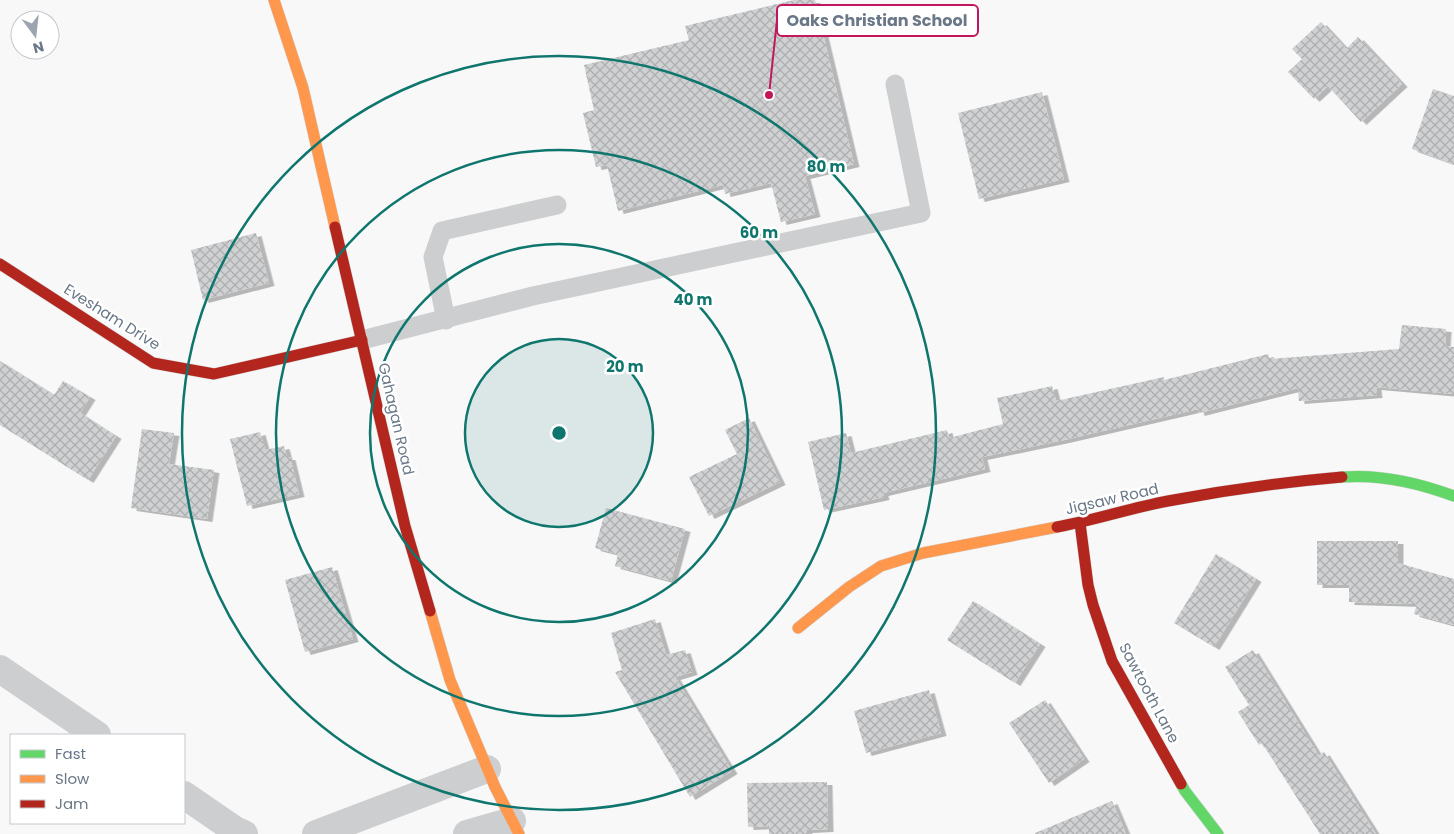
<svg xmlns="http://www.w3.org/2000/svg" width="1454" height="834" font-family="Poppins,sans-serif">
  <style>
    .building { fill: url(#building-cross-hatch); filter: url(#shadow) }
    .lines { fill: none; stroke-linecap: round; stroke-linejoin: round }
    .fast-casing { stroke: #d5d6d7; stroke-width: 12 }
    .slow-casing { stroke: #d5d6d7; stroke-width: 12 }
    .jam-casing { stroke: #d5d6d7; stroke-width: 12 }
    .lane { stroke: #cdcecf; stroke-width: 19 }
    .street { stroke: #cdcecf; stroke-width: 28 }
    .fast { stroke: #63d668; stroke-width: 11 }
    .slow { stroke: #ff974d; stroke-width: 11 }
    .jam { stroke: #b3261e; stroke-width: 11 }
    .ring { fill: none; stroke: #0f766e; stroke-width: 2.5 }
    .labels { text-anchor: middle; stroke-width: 5; stroke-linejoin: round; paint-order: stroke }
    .street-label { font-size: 15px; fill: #697787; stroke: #fff }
    .centre { fill: #0f766e; stroke: #fff; stroke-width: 2.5 }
    .ring-label { font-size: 15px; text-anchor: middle; font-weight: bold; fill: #0f766e; stroke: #fff; stroke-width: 5; stroke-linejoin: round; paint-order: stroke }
    .leader { fill: none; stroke: #c2185b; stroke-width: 2 }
    .callout-dot { fill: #c2185b; stroke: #fff; stroke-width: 2 }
    .callout { fill: #fff; stroke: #c2185b; stroke-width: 2 }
    .callout-label { font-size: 16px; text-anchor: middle; font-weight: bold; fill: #697787 }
  </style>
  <defs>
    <pattern id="building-cross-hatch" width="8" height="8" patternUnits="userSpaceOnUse" patternTransform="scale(1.25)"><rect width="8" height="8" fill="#cfd1d2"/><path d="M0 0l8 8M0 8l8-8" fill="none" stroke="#acaeb0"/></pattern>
    <filter id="shadow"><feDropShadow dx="5.5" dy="3" stdDeviation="0" flood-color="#0004"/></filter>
  </defs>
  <rect width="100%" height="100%" fill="#f8f8f8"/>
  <g class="building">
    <path d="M794 0H815L854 164 805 176 815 214 781 222 771 183 725 194 723 185 618 211 607 165 596 167 583 113 594 110 584 65 689 40 685 26Z"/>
    <path d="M1321 22 1346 49 1358 37 1402 84 1361 122 1328 86 1314 99 1288 72 1302 59 1292 49Z"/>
    <path d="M1433 89 1454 96V164L1412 149Z"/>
    <path d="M1042 92 1064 179 979 199 958 113Z"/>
    <path d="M256 233 269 283 203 300 191 250Z"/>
    <path d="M1402 325 1446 329 1445 346 1454 347V394L1376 387 1377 395 1299 401 1298 388 1199 413 1198 409 1064 440 982 457 985 469 883 493 884 497 824 510 808 442 846 433 851 453 947 430 949 438 1003 424 997 398 1052 386 1056 401 1164 377V380L1268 354 1270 359 1399 349Z"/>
    <path d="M0 361 54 395 63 381 90 397 80 413 116 436 88 480 0 425Z"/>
    <path d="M749 418 780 482 709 516 689 477 737 454 725 430Z"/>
    <path d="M142 429 174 433 169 464 214 470 207 519 131 508Z"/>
    <path d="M260 432 265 450 284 446 287 457H290L299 494 247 506 230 439Z"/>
    <path d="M606 508 685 529 671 581 615 566 618 554 595 548Z"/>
    <path d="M1317 541H1398V563L1454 579V625L1414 614 1417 604 1349 602V585H1317Z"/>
    <path d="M1216 554 1256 579 1214 647 1174 623Z"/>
    <path d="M332 567 353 639 305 652 285 580Z"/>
    <path d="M973 601 1040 644 1015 683 947 640Z"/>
    <path d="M655 619 666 655 685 650 692 672 675 677 732 771 690 797 615 672 622 670 611 633Z"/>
    <path d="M1253 650 1319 756 1324 752 1376 834H1320L1262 743 1259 745 1238 712 1249 705 1225 667Z"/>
    <path d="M929 690 941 733 866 753 854 711Z"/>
    <path d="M1045 700 1084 759 1049 783 1009 723Z"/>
    <path d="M827 782 828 829 807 830V834H769V826L748 827 747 783Z"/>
    <path d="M1112 801 1126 834H1035V833Z"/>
  </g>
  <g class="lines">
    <defs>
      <g id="fast">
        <path d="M1342 477C1379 474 1419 483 1454 496"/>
        <path d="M1181 784 1185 791 1218 834"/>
      </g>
      <g id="slow">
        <path d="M274 0 303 88 335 227"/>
        <path d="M430 611 450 680 495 787 519 834"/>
        <path d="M798 628 849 587 881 566 923 553 1057 527"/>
      </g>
      <g id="jam">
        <path d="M335 227 405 526 430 611"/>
        <path d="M0 264 153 363 214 374 362 340"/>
        <path d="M1080 523 1088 585 1093 605 1112 661 1181 784"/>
        <path d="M1057 527C1095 520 1131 508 1168 501 1226 490 1284 482 1342 477"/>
      </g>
    </defs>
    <use href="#fast" class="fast-casing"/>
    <use href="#slow" class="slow-casing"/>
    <use href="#jam" class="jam-casing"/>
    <g class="lane">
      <path d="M446 320 433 257 442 231 557 205"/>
      <path d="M362 340 533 296 921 213 895 84"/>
    </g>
    <g class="street">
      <path d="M0 669 97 735"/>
      <path d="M184 795 235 830 244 834"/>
      <path d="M316 834 487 769"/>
      <path d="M467 834 512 821"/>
    </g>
    <use href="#fast" class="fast"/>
    <use href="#slow" class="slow"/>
    <use href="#jam" class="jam"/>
  </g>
  <circle cx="559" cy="433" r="94" fill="#0f766e" fill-opacity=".12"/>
  <g class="ring">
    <circle cx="559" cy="433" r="94"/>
    <circle cx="559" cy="433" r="189"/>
    <circle cx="559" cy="433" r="283"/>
    <circle cx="559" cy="433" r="377"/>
  </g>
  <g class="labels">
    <g class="street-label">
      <text transform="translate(112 317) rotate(32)" y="5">Evesham Drive</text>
      <text transform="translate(396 419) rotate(77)" y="5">Gahagan Road</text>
      <text transform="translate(1112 499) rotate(-13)" y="5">Jigsaw Road</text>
      <text transform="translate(1149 693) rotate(62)" y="5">Sawtooth Lane</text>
    </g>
  </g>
  <circle cx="559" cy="433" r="8" class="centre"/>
  <g class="ring-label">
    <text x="826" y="172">80 m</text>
    <text x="759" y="238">60 m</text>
    <text x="693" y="305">40 m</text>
    <text x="625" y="372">20 m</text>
  </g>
  <path class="leader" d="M769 95L777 20"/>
  <circle class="callout-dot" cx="769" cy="95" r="5"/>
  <rect class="callout" x="777" y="5" width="201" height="31" rx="5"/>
  <g class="callout-label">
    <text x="877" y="26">Oaks Christian School</text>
  </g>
  <rect x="10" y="734" width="175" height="90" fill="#ffffff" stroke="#c3c9cf"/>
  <rect x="20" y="750" width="25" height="8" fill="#63d668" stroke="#c3c9cf"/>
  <text x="55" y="759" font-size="15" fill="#697787">Fast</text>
  <rect x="20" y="775" width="25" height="8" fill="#ff974d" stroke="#c3c9cf"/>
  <text x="55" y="784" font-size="15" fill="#697787">Slow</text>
  <rect x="20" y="800" width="25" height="8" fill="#b3261e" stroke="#c3c9cf"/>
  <text x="55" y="809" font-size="15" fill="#697787">Jam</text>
  <g transform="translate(35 35) rotate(165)"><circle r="24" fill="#ffffff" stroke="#c3c9cf"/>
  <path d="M0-4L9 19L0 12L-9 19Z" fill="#9ba4af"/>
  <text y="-8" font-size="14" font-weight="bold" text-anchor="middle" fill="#697787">N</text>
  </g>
</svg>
